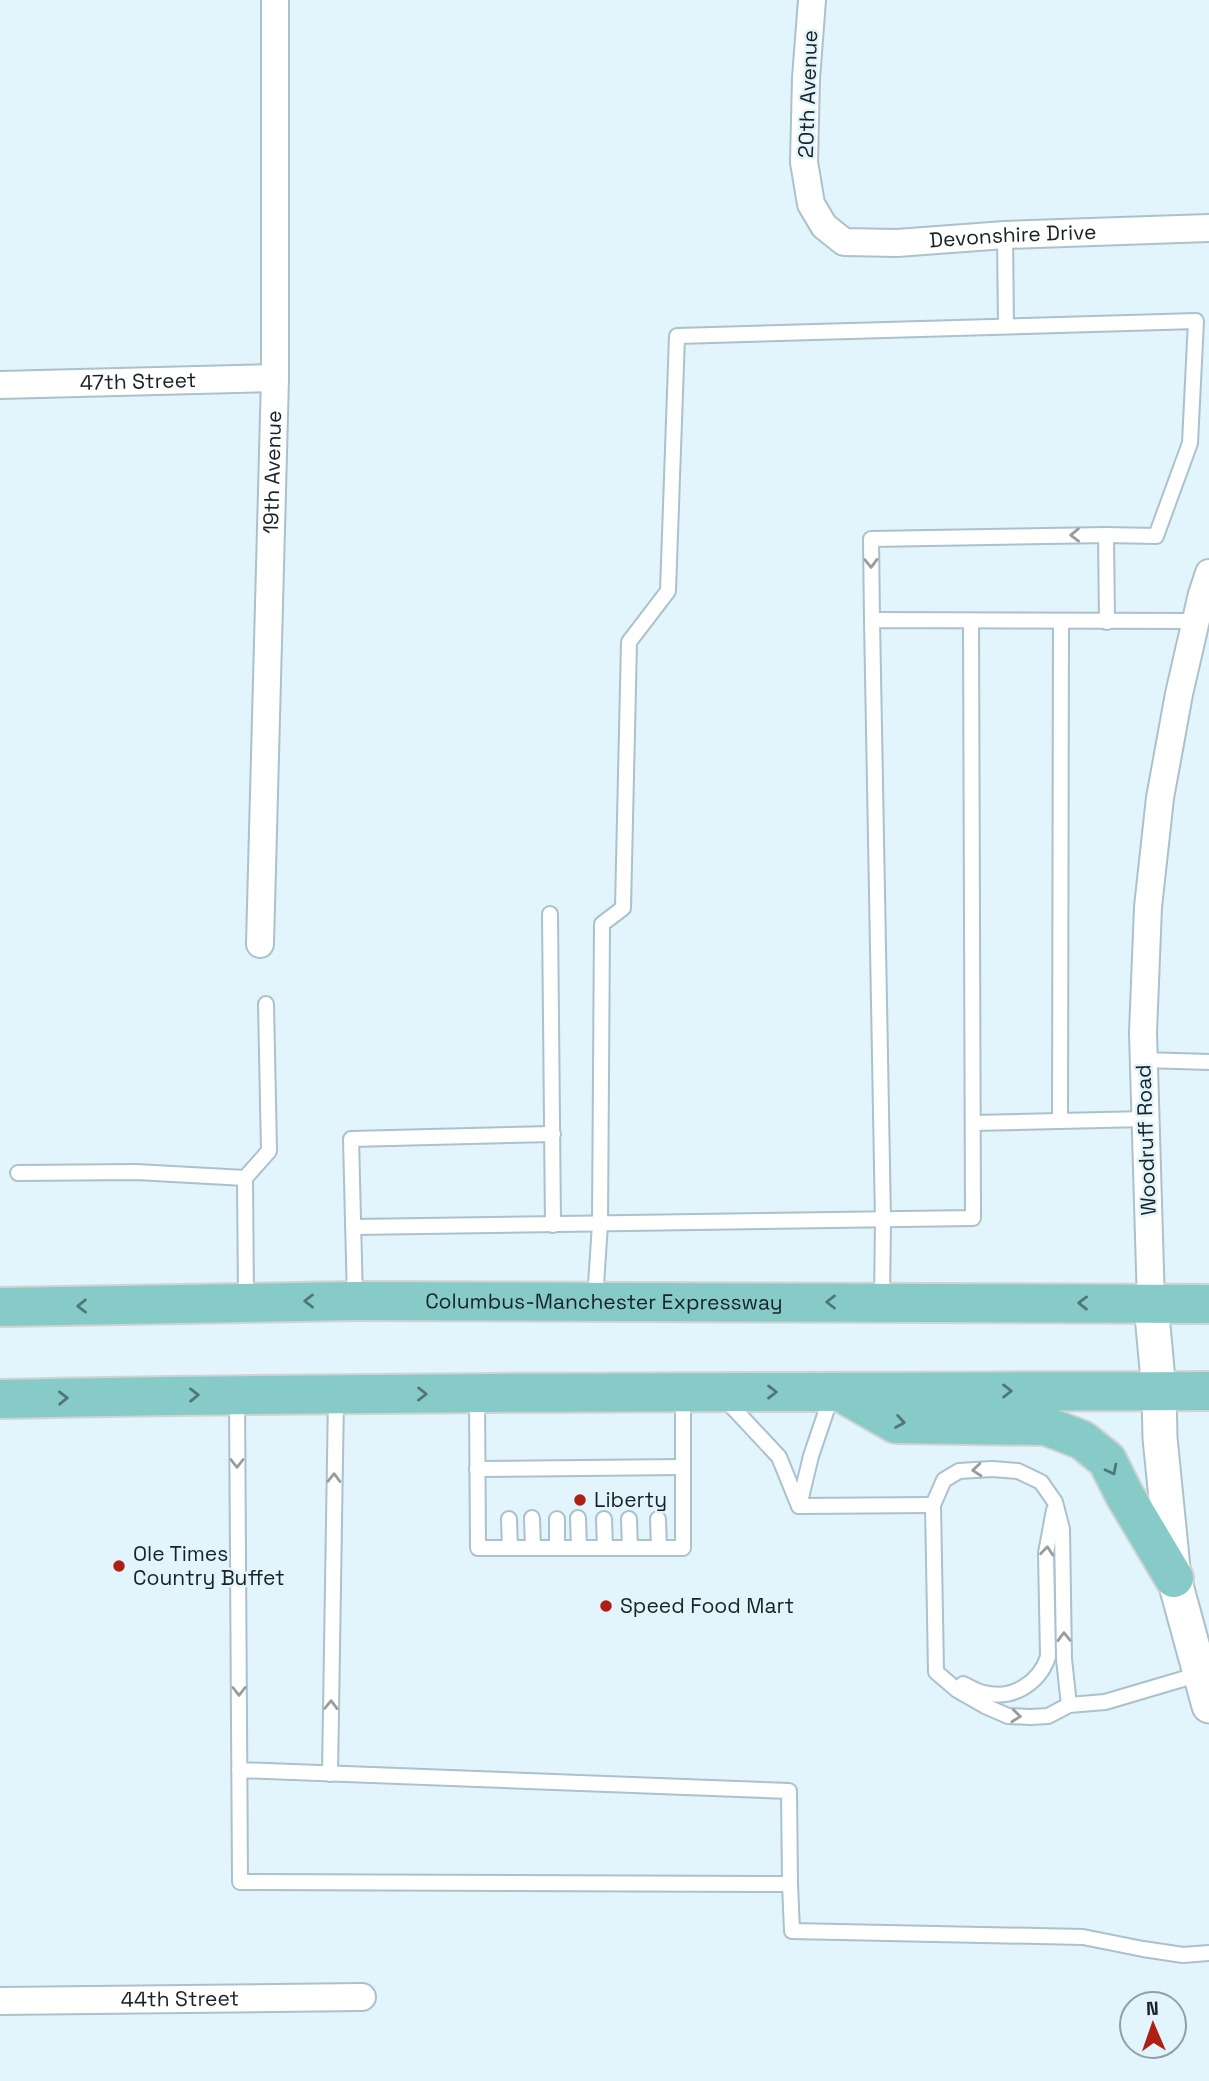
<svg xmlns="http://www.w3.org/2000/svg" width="1209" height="2081" font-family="'Space Grotesk',sans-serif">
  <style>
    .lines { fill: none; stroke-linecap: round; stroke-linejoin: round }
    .service-casing { stroke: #abc1cb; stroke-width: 18 }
    .minor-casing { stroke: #abc1cb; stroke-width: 30 }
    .tertiary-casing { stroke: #abc1cb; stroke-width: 37 }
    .primary-casing { stroke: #d1d3d3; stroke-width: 42 }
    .service { stroke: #fff; stroke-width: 14 }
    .minor { stroke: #fff; stroke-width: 26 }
    .tertiary { stroke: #fff; stroke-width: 33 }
    .primary { stroke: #86cbc8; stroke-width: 38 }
    .oneway { stroke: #989c9d }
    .oneway2 { stroke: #507676 }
    .poi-dot { fill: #af1f13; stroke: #e2f4fc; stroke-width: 2.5 }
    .labels { text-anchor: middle; stroke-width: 5; stroke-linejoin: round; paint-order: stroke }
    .street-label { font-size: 21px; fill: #192225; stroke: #e2f4fc }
    .poi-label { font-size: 21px; fill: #192225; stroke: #e2f4fc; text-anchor: start }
  </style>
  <rect width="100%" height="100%" fill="#e2f4fc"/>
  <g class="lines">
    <defs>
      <g id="service">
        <path d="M1005 235 1006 326"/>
        <path d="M872 620 871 539 1106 535 1107 622"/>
        <path d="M550 914 553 1225"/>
        <path d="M1144 1060 1209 1062"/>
        <path d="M1060 1121 1061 622"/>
        <path d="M973 1123 1146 1119"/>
        <path d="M18 1173 136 1172 245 1178"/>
        <path d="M353 1227 973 1218 971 621"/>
        <path d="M246 1300 245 1178 269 1151 266 1004"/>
        <path d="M355 1300 351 1139 553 1134"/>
        <path d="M595 1300 600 1224 602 924 623 908 629 642 668 591 677 336 1196 321 1190 443 1156 536 1106 535"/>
        <path d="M882 1302 883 1220 872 620 1196 621"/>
        <path d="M477 1395 478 1548H683V1395"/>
        <path d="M237 1396 240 1882 790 1884 789 1791 239 1770"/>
        <path d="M723 1397 779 1457 799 1506"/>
        <path d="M477 1469 683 1467"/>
        <path d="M799 1506 933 1505"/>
        <path d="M799 1506 811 1456 832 1394"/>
        <path d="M532 1518 533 1548"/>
        <path d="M578 1518 579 1548"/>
        <path d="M509 1519 510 1548"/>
        <path d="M557 1519V1548"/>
        <path d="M604 1519 605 1548"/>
        <path d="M629 1519 630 1548"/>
        <path d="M658 1519 659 1548"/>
        <path d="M963 1684C970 1687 977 1692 984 1693 1013 1700 1039 1683 1048 1657L1046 1553 1054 1510"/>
        <path d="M1069 1705 1064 1659 1062 1529 1055 1502 1041 1482 1018 1471 992 1469 959 1471 944 1480 933 1505 936 1672 957 1690 985 1706 1008 1716 1030 1717 1048 1716 1069 1705 1105 1702 1200 1674"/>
        <path d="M330 1774 336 1397"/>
        <path d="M790 1884 792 1931 1083 1937 1143 1949 1183 1955 1209 1953"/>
      </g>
      <g id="minor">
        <path id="s1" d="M812 0 806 78 804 162 811 204 824 226 844 242 897 243 1005 235 1209 228"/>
        <path id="s2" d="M0 385 275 378"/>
        <path id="s3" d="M260 944 275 378V0"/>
        <path d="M1151 1304 1143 1033 1148 907 1160 798 1179 694 1202 594 1209 573"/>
        <path id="s4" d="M0 2001 362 1997"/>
      </g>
      <path id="tertiary" d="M1151 1304 1159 1391 1160 1438 1174 1578 1209 1706"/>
      <g id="primary">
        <path id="s5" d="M0 1307 355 1301 1209 1304"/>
        <path d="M842 1393 896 1424 1046 1426 1082 1440 1107 1460 1124 1494 1174 1578"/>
        <path d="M0 1399C403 1391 806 1392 1209 1391"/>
      </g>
    </defs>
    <use href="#service" class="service-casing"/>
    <use href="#minor" class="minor-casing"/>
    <use href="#tertiary" class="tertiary-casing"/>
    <use href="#primary" class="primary-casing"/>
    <use href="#service" class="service"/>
    <use href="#minor" class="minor"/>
    <use href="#tertiary" class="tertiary"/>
    <use href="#primary" class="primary"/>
  </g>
  <defs><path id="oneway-chevron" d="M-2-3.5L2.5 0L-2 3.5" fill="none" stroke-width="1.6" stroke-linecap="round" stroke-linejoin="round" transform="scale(1.75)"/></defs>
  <g class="oneway">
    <use href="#oneway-chevron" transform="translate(1075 535) rotate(179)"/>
    <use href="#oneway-chevron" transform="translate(871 563) rotate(89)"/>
    <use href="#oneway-chevron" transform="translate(237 1463) rotate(90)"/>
    <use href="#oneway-chevron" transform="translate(977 1470) rotate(175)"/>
    <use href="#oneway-chevron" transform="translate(334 1478) rotate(-89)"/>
    <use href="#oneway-chevron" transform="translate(1047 1551) rotate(-84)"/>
    <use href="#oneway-chevron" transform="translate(1064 1637) rotate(-91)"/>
    <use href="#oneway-chevron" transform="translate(239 1691) rotate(90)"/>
    <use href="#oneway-chevron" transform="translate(331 1705) rotate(-89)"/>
    <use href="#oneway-chevron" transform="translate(1016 1716) rotate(6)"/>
  </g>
  <g class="oneway2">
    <use href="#oneway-chevron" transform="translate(309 1301) rotate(180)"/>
    <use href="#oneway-chevron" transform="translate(831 1302) rotate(-180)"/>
    <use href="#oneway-chevron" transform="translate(1083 1303) rotate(-179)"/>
    <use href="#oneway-chevron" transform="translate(82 1306) rotate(179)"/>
    <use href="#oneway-chevron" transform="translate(1007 1391)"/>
    <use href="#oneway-chevron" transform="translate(772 1392)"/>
    <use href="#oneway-chevron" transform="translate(422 1394)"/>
    <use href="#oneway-chevron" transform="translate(194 1395) rotate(-1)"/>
    <use href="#oneway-chevron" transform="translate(63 1398) rotate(-1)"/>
    <use href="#oneway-chevron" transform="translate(900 1422) rotate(10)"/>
    <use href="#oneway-chevron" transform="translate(1112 1470) rotate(63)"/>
  </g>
  <g class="poi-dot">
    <circle cx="580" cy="1500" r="7"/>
    <circle cx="119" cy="1566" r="7"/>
    <circle cx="606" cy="1606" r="7"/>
  </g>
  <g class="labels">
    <g class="street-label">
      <text transform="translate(808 94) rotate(-88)" y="7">20th Avenue</text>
      <text dy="7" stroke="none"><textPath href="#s1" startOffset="425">Devonshire Drive</textPath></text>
      <text dy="7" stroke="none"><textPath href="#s2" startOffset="138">47th Street</textPath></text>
      <text dy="7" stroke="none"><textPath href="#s3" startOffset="472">19th Avenue</textPath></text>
      <text transform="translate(1146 1140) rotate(-92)" y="7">Woodruff Road</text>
      <text dy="7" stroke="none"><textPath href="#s5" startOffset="604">Columbus-Manchester Expressway</textPath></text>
      <text dy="7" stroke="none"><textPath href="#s4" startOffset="180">44th Street</textPath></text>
    </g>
    <g class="poi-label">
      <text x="594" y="1507">Liberty</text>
      <text x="133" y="1561">Ole Times<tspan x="133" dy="24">Country Buffet</tspan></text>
      <text x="620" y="1613">Speed Food Mart</text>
    </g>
  </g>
  <g transform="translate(1153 2025) rotate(358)"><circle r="33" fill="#e2f4fc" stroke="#92a0a6" stroke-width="2"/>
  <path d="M0-5L12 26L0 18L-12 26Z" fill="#af1f13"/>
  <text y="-10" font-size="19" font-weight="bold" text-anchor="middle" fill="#192225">N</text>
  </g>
</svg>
